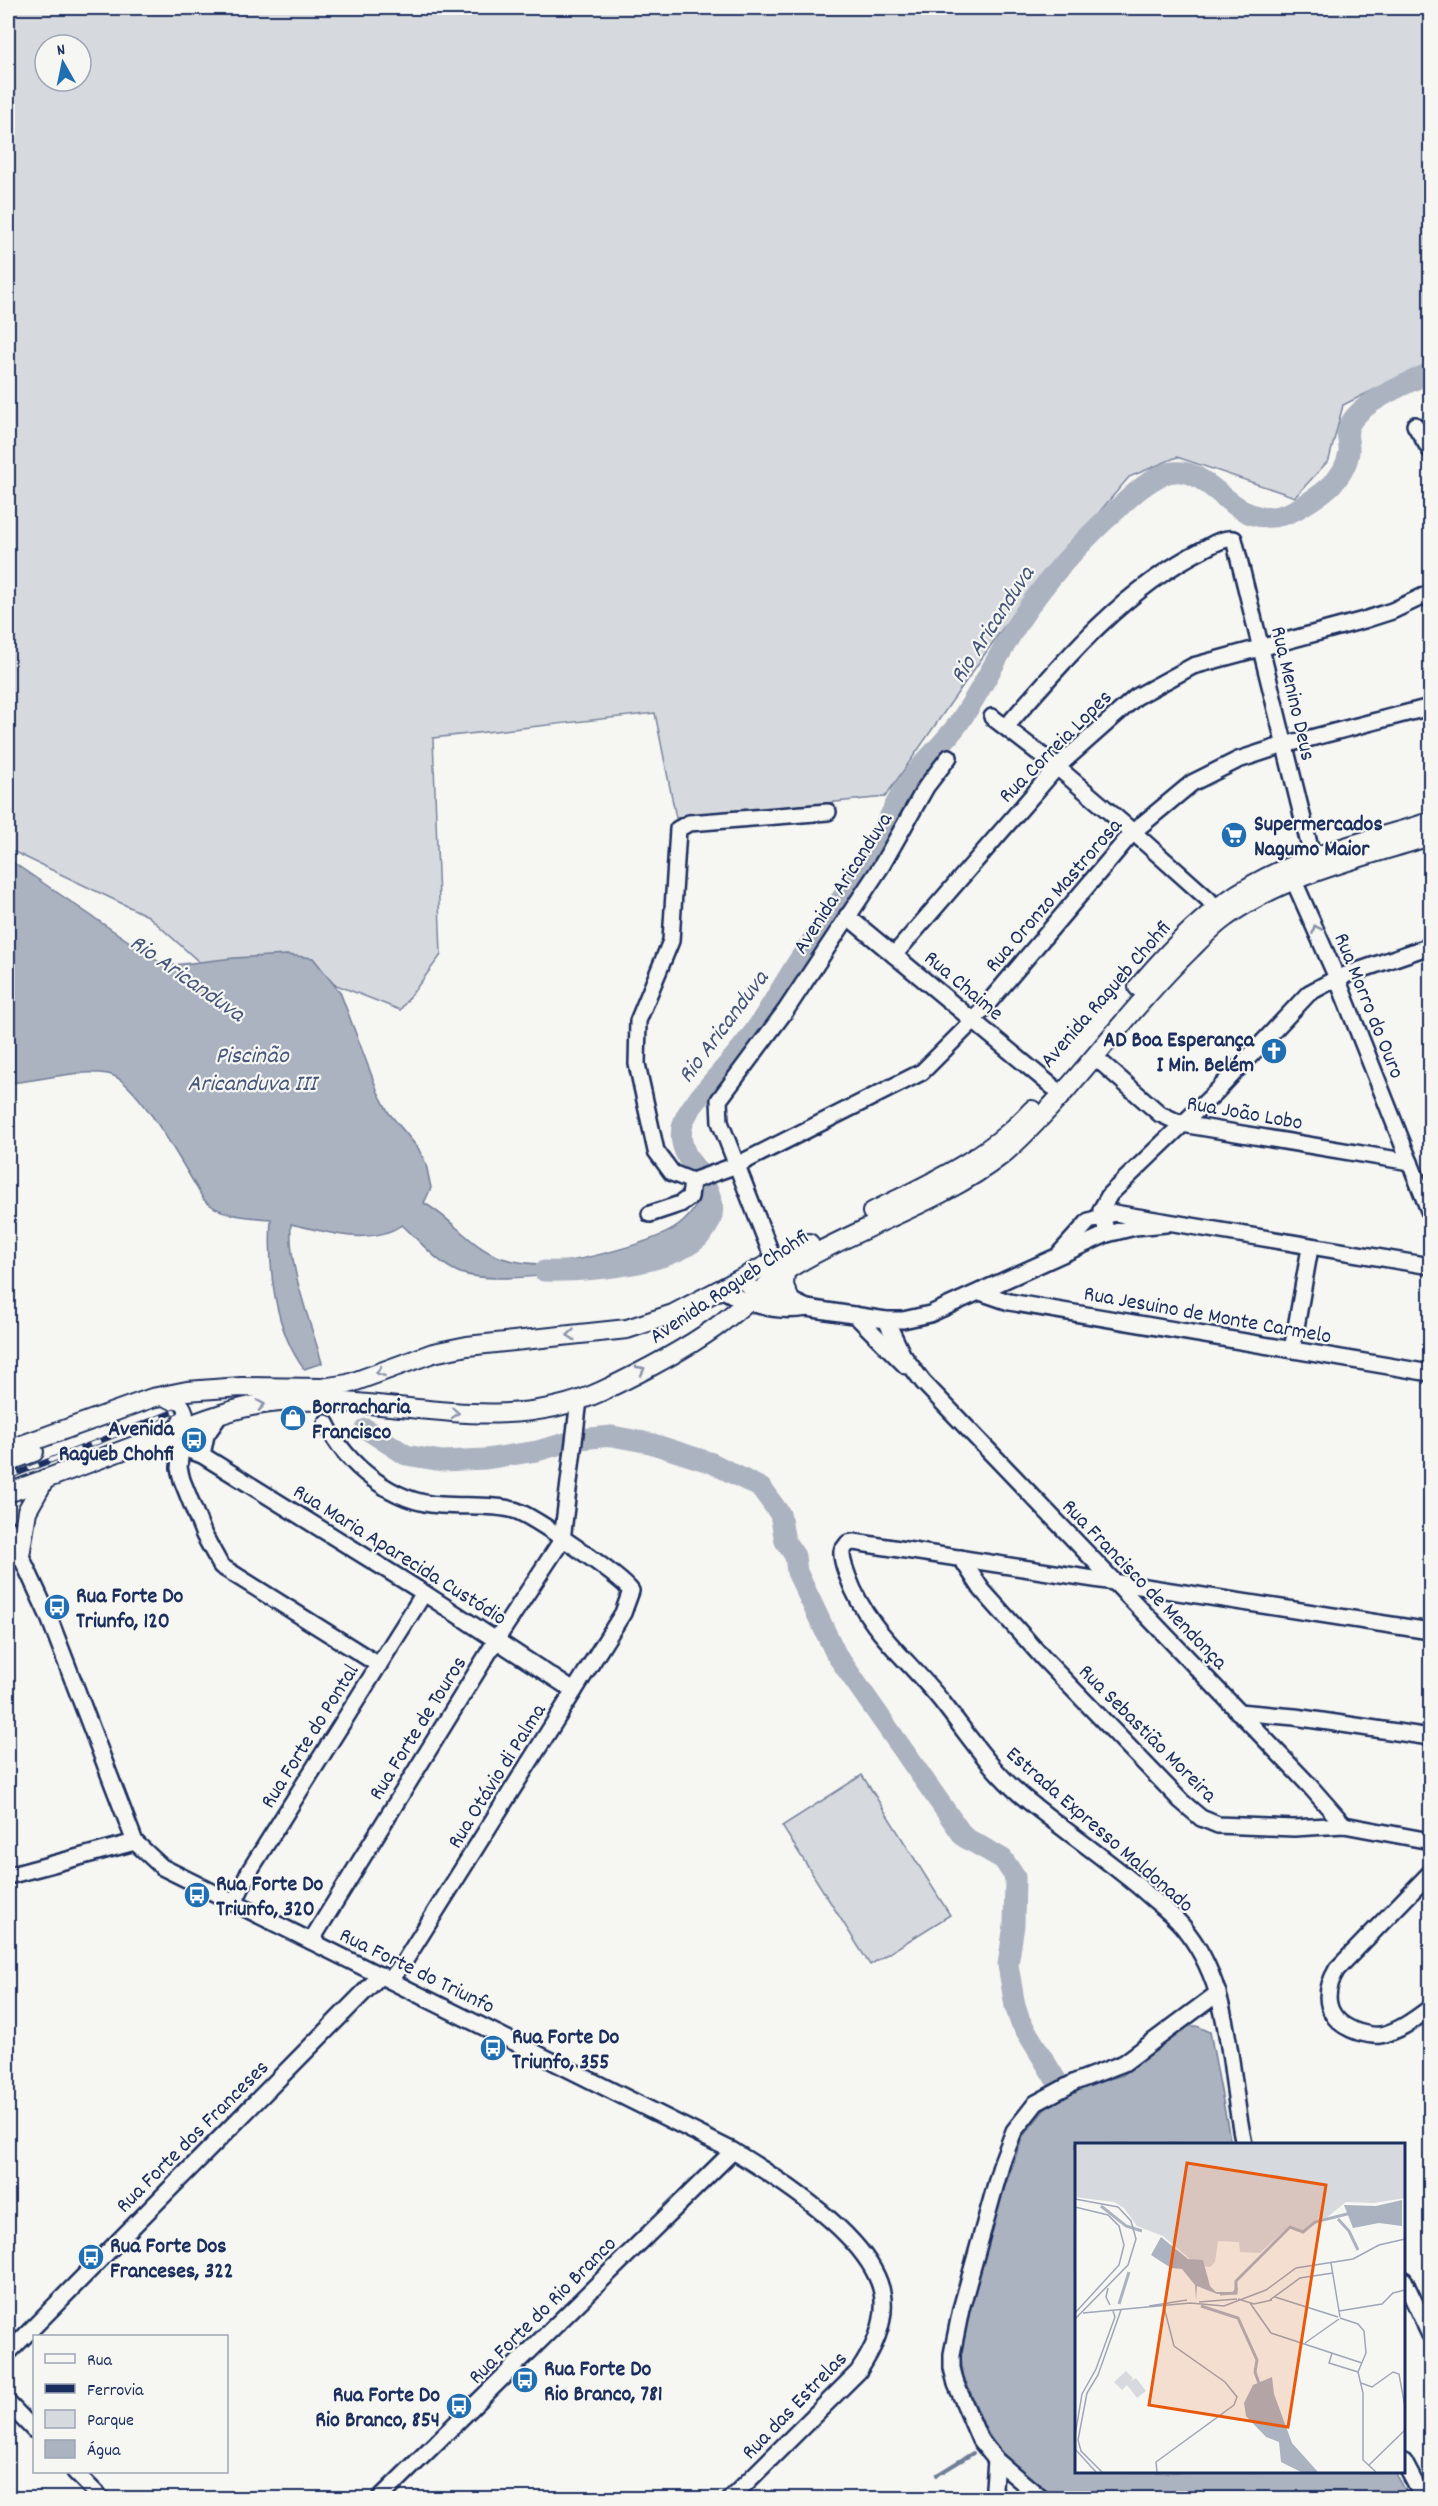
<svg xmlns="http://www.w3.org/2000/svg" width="1438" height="2506" font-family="Dekko,sans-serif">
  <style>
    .green { fill: #d6d9dd; stroke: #78849e; stroke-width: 1.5; fill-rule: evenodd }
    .water { fill: #abb2c0; stroke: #717e99; stroke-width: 1.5 }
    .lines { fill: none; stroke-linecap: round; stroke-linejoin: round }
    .stream { stroke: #717e99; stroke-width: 4 }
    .river { stroke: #abb2c0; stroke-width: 21 }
    .minor-casing { stroke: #1b2f5e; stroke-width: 20 }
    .major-casing { stroke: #1b2f5e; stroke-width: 22 }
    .minor { stroke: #f6f6f2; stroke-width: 15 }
    .major { stroke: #f6f6f2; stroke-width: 18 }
    .rail-casing { stroke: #1b2f5e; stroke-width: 6 }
    .rail { stroke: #f6f6f2; stroke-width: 4; stroke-dasharray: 11; stroke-linecap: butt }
    .oneway { stroke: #8892a8 }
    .labels { text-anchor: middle; stroke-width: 4.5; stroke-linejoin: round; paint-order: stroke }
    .street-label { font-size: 22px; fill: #1b2f5e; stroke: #f6f6f2 }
    .poi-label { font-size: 22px; font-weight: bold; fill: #1b2f5e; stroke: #f6f6f2; text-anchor: start }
    .water-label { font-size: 24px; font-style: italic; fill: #46567b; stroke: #f6f6f2 }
    .inset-river { fill: none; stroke: #abb2c0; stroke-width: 3 }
    .inset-road { fill: none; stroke: #9ea6b7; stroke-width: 1.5 }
    .view { fill: #e8590c; fill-opacity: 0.15; stroke: #e8590c; stroke-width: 3 }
    .inset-edge { fill: none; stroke: #1b2f5e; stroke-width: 3 }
  </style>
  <rect width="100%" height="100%" fill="#f6f6f2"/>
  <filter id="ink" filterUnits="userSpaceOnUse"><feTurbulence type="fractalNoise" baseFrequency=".0167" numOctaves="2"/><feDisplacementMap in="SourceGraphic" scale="12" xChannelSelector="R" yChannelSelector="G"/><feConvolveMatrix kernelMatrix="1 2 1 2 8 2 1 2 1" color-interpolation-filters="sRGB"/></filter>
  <g filter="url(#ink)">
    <g class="green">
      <path d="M8 8H1430V362L1343 405 1329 460 1295 497 1177 457 1129 477 1012 615 885 797 676 818 655 713 433 738 441 955 400 1010 329 982 258 1015 148 916 8 849ZM45 45H81V81H45Z"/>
      <path d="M862 1775 950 1915 870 1965 782 1826Z"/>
    </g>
    <g class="water">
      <path d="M8 859 165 966 234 958 287 955 313 958 340 992 378 1092 389 1113 418 1148 426 1164 431 1188 424 1203C452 1218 471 1248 502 1258 515 1262 529 1264 543 1264 573 1263 656 1243 679 1225 688 1218 697 1207 699 1195 701 1182 693 1171 687 1161L699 1157C709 1171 720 1185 716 1203 712 1220 689 1241 673 1248 633 1266 498 1289 458 1272 437 1263 419 1240 402 1225 369 1247 327 1232 291 1224 288 1269 310 1319 322 1363L304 1369C274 1329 268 1268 271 1219 247 1217 222 1217 204 1200 188 1174 137 1078 108 1074 75 1069 40 1081 8 1083Z"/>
      <path d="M1184 2026H1197L1210 2032 1231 2144H1076V2472H1395L1410 2498H1054L1003 2458 985 2428 963 2374 959 2335 985 2242 1023 2136 1049 2104 1078 2088 1123 2075Z"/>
    </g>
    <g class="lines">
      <path class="stream" d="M937 2475 973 2453"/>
      <g class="river">
        <path d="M544 1271C584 1272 677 1266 703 1233 741 1186 653 1161 691 1108 711 1081 737 1057 756 1029 771 1007 784 983 799 960 819 930 841 900 861 870 879 843 889 813 906 786 921 763 942 746 958 724 982 690 999 652 1022 617 1047 579 1080 543 1114 512 1128 499 1142 485 1160 476 1213 451 1231 545 1297 509 1320 496 1345 480 1349 452 1350 445 1346 437 1348 430 1353 405 1409 382 1430 373"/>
        <path d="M366 1429 406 1455 442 1461 486 1459 537 1451 579 1439 612 1436 650 1443 712 1463 761 1488 780 1514 785 1541 795 1556 797 1572 836 1654 964 1837 1003 1859 1015 1877 1014 1925 1008 1965 1015 2006 1020 2021 1075 2111 1102 2144"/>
      </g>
      <defs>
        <g id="minor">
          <path d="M1415 425 1430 450"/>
          <path d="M992 717 1057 767 1133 832 1208 899 1223 917"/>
          <path d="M1006 727C1063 661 1124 589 1204 549 1213 544 1224 537 1234 539L1313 860"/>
          <path d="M828 812 689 823 678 829 671 941 638 1021 637 1064 656 1151 672 1173 692 1181 737 1165 922 1072 973 1021 1133 832 1192 783 1238 760 1284 745 1430 707"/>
          <path d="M1294 881 1337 978 1430 1213"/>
          <path d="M847 916 1053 1087"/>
          <path d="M894 955 1057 767 1136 697 1193 666 1364 620 1392 611 1430 593"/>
          <path d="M1095 1057 1160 1114 1182 1124 1410 1162"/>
          <path d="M650 1214 680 1204 690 1197 692 1181"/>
          <path d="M1107 1234 1101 1210 1110 1194 1217 1091 1309 993 1337 978 1430 946"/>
          <path d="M769 1248 720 1122 719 1100 786 1010 882 865 926 787 949 757"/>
          <path d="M1060 1253 1089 1221 1114 1213 1430 1266"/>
          <path d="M741 1280 757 1292 790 1300 807 1308 886 1320H903L930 1314 1107 1234 1135 1227 1166 1224"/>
          <path d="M723 1290C749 1305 777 1313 807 1308"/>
          <path d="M980 1292 1009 1302 1430 1373"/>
          <path d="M855 1315 906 1366"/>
          <path d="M886 1320 902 1354 923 1382 1308 1784 1344 1825"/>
          <path d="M1292 1350 1310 1248"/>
          <path d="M326 1423C346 1465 393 1503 441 1505 466 1507 490 1504 514 1510 532 1515 620 1576 631 1591L623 1613 404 1962 390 1980"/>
          <path d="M156 1438 202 1455 424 1593 574 1691"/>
          <path d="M181 1446 179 1468 182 1480 204 1535 221 1566 379 1665"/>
          <path d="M202 1455 206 1435 220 1415"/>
          <path d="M8 1528 48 1615 135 1842 162 1867 733 2151C778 2178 860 2231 879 2282 891 2313 875 2347 858 2372L731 2498"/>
          <path d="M961 1558 982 1590 1043 1658 1181 1801 1201 1818 1218 1825 1294 1828 1344 1825 1430 1841"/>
          <path d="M1238 1712 1295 1717 1430 1737"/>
          <path d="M1430 1873 1337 1969C1321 1996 1326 2021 1358 2032 1365 2034 1373 2036 1381 2035 1400 2031 1415 2019 1430 2008"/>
          <path d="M8 1876 135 1842"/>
          <path d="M234 1903 250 1870 424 1593"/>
          <path d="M311 1941 500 1634 562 1540 579 1400"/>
          <path d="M1244 2144C1228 2073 1234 1993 1187 1932 1176 1916 1158 1904 1144 1891 1105 1858 1062 1829 1022 1796 990 1769 968 1735 943 1703 909 1660 867 1630 848 1577 845 1568 841 1560 842 1551L848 1543 854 1542 1430 1631"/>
          <path d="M1404 2280 1430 2335"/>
          <path d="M8 2353 381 1975"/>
          <path d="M8 2403 34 2430"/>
          <path d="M996 2460 994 2487 996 2498"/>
          <path d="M1404 2462 1423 2498"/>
          <path d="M75 2472 101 2498"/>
          <path d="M380 2498 733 2151"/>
          <path d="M1041 2498 996 2460 980 2440 956 2384 952 2368V2354L961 2309 1002 2162 1014 2131 1036 2103 1075 2082 1124 2063 1218 1993"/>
        </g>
        <g id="major">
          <path d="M1138 987C1172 947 1208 909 1254 884 1307 854 1372 840 1430 822"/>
          <path d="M872 1212C928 1184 989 1158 1032 1110"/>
          <path d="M785 1271 784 1286 790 1300"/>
          <path d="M163 1396C181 1401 192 1415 176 1430"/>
          <path d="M8 1450 152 1398 187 1391 241 1387 322 1388 348 1384 433 1353 467 1346 627 1329 673 1314 809 1243"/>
          <path d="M8 1465 15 1459 34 1452"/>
          <path d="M8 1493C56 1475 105 1457 153 1439 191 1425 229 1408 270 1403 381 1390 496 1441 602 1391 640 1373 681 1352 716 1327 745 1306 768 1280 800 1262 865 1224 942 1202 1002 1155 1025 1136 1045 1113 1065 1091 1106 1044 1145 994 1190 950 1201 939 1213 926 1226 917 1285 874 1362 858 1430 836"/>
          <path d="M20 1556 27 1511 45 1479"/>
        </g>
      </defs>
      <use href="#minor" class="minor-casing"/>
      <use href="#major" class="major-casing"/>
      <use href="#minor" class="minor"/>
      <use href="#major" class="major"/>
      <defs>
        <path id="rail" d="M8 1477 176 1411"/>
      </defs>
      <use href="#rail" class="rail-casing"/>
      <use href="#rail" class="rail"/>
    </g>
    <defs><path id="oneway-chevron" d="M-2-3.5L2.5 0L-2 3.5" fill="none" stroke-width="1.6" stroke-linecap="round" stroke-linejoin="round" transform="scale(1.5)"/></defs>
    <g class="oneway">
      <use href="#oneway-chevron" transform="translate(1316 929) rotate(-114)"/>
      <use href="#oneway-chevron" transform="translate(571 1335) rotate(175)"/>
      <use href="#oneway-chevron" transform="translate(641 1370) rotate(-28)"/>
      <use href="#oneway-chevron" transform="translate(380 1372) rotate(160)"/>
      <use href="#oneway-chevron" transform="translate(261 1405) rotate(-9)"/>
      <use href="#oneway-chevron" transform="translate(455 1413) rotate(2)"/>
    </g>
  </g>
  <defs>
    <symbol id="supermarket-disc" viewBox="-11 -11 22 22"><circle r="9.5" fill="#1f6fb2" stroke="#f6f6f2"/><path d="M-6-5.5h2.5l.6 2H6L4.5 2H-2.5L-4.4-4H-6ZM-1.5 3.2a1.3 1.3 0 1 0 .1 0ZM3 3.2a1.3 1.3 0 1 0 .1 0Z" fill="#fff"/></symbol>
    <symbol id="church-disc" viewBox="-11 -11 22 22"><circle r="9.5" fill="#1f6fb2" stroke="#f6f6f2"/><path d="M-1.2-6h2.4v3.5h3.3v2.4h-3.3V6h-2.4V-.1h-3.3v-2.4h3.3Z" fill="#fff"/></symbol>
    <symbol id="shop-disc" viewBox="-11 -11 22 22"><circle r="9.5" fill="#1f6fb2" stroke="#f6f6f2"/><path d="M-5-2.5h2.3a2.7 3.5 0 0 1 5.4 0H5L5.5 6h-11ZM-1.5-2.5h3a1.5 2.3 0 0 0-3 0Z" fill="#fff"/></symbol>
    <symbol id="bus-disc" viewBox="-11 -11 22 22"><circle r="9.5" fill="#1f6fb2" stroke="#f6f6f2"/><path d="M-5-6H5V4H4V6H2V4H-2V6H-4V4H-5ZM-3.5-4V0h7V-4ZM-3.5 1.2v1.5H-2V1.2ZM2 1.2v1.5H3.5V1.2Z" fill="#fff"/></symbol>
  </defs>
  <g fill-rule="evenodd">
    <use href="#supermarket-disc" x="1219" y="820" width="30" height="30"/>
    <use href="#church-disc" x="1259" y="1036" width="30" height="30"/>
    <use href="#shop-disc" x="278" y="1403" width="30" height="30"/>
    <use href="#bus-disc" x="179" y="1425" width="30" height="30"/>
    <use href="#bus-disc" x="42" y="1592" width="30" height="30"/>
    <use href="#bus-disc" x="182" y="1880" width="30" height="30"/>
    <use href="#bus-disc" x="478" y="2033" width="30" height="30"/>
    <use href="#bus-disc" x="76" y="2242" width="30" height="30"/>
    <use href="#bus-disc" x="510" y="2365" width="30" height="30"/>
    <use href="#bus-disc" x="444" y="2391" width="30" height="30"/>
  </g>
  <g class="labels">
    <g class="street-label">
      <text transform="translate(1295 693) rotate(77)" y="8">Rua Menino Deus</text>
      <text transform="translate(1054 745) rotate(-45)" y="8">Rua Correia Lopes</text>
      <text transform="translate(841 882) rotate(-57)" y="8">Avenida Aricanduva</text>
      <text transform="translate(1052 894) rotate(-49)" y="8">Rua Oronzo Mastrorosa</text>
      <text transform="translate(965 984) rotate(40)" y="8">Rua Chaime</text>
      <text transform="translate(1104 993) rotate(-49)" y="8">Avenida Ragueb Chohfi</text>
      <text transform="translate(1371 1005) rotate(68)" y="8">Rua Morro do Ouro</text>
      <text transform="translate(1245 1111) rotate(10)" y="8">Rua João Lobo</text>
      <text transform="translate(728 1285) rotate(-34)" y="8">Avenida Ragueb Chohfi</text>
      <text transform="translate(1208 1313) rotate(10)" y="8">Rua Jesuino de Monte Carmelo</text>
      <text transform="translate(401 1553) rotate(32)" y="8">Rua Maria Aparecida Custódio</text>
      <text transform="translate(1146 1583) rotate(46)" y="8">Rua Francisco de Mendonça</text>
      <text transform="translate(416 1727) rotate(-58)" y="8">Rua Forte de Touros</text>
      <text transform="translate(1149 1732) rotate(45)" y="8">Rua Sebastião Moreira</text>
      <text transform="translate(308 1735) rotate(-58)" y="8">Rua Forte do Pontal</text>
      <text transform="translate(495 1775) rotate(-58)" y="8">Rua Otávio di Palma</text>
      <text transform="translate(1101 1828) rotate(41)" y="8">Estrada Expresso Maldonado</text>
      <text transform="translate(418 1969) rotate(26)" y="8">Rua Forte do Triunfo</text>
      <text transform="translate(191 2135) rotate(-45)" y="8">Rua Forte dos Franceses</text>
      <text transform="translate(541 2309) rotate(-45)" y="8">Rua Forte do Rio Branco</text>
      <text transform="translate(793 2404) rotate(-46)" y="8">Rua das Estrelas</text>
    </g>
    <g class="poi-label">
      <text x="1254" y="830">Supermercados<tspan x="1254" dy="25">Nagumo Maior</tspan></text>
      <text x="1254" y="1046" text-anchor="end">AD Boa Esperança<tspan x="1254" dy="25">I Min. Belém</tspan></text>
      <text x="312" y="1413">Borracharia<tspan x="312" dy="25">Francisco</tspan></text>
      <text x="174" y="1435" text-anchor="end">Avenida<tspan x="174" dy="25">Ragueb Chohfi</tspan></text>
      <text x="76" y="1602">Rua Forte Do<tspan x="76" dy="25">Triunfo, 120</tspan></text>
      <text x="216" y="1890">Rua Forte Do<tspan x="216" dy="25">Triunfo, 320</tspan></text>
      <text x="512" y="2043">Rua Forte Do<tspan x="512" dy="25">Triunfo, 355</tspan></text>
      <text x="110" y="2252">Rua Forte Dos<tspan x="110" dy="25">Franceses, 322</tspan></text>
      <text x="544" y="2375">Rua Forte Do<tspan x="544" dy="25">Rio Branco, 781</tspan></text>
      <text x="440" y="2401" text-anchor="end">Rua Forte Do<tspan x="440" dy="25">Rio Branco, 854</tspan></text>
    </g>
    <g class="water-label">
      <text transform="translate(991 624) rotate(-57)" y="8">Rio Aricanduva</text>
      <text transform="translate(188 977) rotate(35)" y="8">Rio Aricanduva</text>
      <text transform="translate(722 1026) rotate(-53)" y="8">Rio Aricanduva</text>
      <text x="252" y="1062">Piscinão<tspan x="252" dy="28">Aricanduva III</tspan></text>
    </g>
  </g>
  <g transform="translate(1075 2143)">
    <rect width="330" height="330" fill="#f6f6f2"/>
    <path d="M0 1H330V55L299 60 271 59 251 75 236 80 230 88 214 83 185 110 165 109 164 99 143 98 140 119 135 124 122 122 88 93 62 83 49 65 39 59 0 54ZM51 228 58 235 56 238 61 235 71 248 62 255 52 242 47 247 39 239Z" fill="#d6d9dd"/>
    <path d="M327 57V83L304 80 278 85 269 62 301 63ZM86 94 113 116 128 117 135 143 141 149H158L162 142 163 147 158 151H142L122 143 121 157 120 142 107 126 96 125 76 112ZM197 234 199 251 217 300 243 329H226L206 319 204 299 191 294 171 273 169 260 178 242Z" fill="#abb2c0"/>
    <path class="inset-river" d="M26 63 51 83 67 88M263 76 274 88 283 107M145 151 161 150V138L215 84 228 89 240 79 276 70M44 161 54 129M126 163 163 175 182 217 180 229 185 243"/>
    <path class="inset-road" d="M0 56 43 64 56 78 61 96 53 122 0 176M0 64 33 72 44 83 49 102 44 122 0 170M256 120 265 174M33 145 31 154 35 162M200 154 263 174M163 156 179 161 197 157M195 157 225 135 258 130M124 159 162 156M175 160 196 190 287 220M74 163 112 157M264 168 307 161 318 150 330 147M8 170 115 160 149 163 191 147 221 125 278 116 304 102 330 96M265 175 283 181 289 188 291 210 283 229 288 250V317L301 329M230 200 264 176M257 210 254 220 283 229M286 240 297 244 318 229 324 231 330 264M0 293 7 251 21 226 40 174 38 168M0 306 21 329M294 322 330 287M27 329 6 308 3 297 12 250 23 232 46 167M82 329 81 319 159 262 162 254 150 239 99 203 89 164"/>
    <path class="view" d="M112 20 251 42 213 284 74 262Z"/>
    <rect width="330" height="330" class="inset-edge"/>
  </g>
  <rect width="1438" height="2506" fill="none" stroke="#f6f6f2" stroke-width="30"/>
  <rect x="15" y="15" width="1408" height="2476" fill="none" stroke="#1b2f5e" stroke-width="2" filter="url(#ink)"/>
  <rect x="33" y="2335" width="195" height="138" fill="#f6f6f2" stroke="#9ea6b7" stroke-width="1.5"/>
  <rect x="45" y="2354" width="30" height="9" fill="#f6f6f2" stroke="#9ea6b7" stroke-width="1.5"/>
  <text x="87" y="2365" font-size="18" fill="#1b2f5e">Rua</text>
  <rect x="45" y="2384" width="30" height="9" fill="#1b2f5e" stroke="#9ea6b7" stroke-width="1.5"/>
  <text x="87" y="2395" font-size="18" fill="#1b2f5e">Ferrovia</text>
  <rect x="45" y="2410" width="30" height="18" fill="#d6d9dd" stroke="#9ea6b7" stroke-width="1.5"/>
  <text x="87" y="2425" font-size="18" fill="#1b2f5e">Parque</text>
  <rect x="45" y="2440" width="30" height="18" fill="#abb2c0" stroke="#9ea6b7" stroke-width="1.5"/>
  <text x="87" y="2455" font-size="18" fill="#1b2f5e">Água</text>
  <g transform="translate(63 63) rotate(351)"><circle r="28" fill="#f6f6f2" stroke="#9ea6b7" stroke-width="1.5"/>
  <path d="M0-4.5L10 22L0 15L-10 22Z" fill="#1f6fb2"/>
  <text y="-9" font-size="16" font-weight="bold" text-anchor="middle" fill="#1b2f5e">N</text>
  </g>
</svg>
